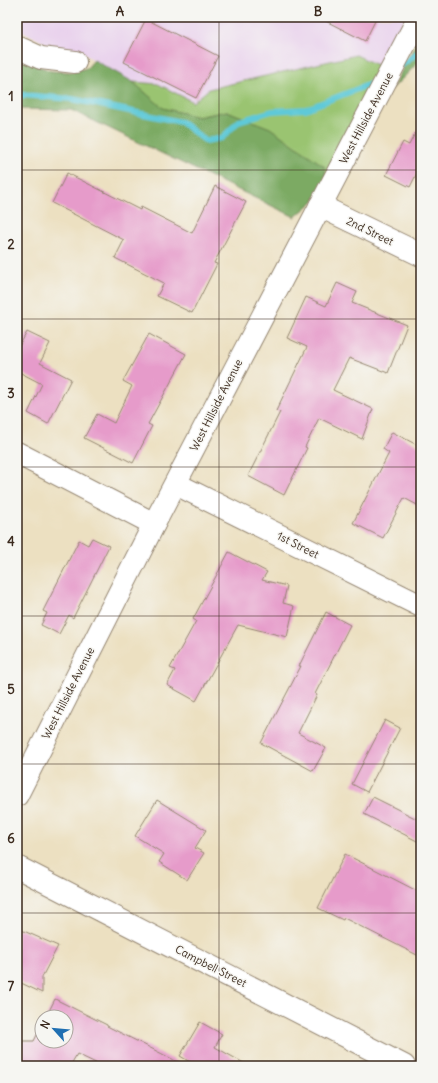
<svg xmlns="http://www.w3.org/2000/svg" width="438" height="1083" font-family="Delius,sans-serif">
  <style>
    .built { fill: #e9d2ed }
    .green { fill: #9ac471; stroke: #6a7748 }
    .forest { fill: #7baa63; stroke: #5b6a40 }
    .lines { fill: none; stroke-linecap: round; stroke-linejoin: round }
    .stream { stroke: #5ec9d8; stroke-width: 6 }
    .building { fill: #e69bca }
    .minor-casing { stroke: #948570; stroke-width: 24 }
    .minor { stroke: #fff; stroke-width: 22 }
    .grid { fill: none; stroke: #3b2a1e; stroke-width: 1; stroke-opacity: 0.55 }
    .labels { text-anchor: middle; stroke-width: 3; stroke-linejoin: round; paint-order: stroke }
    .street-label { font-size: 11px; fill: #3b2a1e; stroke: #f6f6f2 }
    .neatline { fill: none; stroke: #3b2a1e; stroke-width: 1.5 }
    .grid-label { font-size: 13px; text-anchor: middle; font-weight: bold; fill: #3b2a1e }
  </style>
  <rect width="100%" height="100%" fill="#f6f6f2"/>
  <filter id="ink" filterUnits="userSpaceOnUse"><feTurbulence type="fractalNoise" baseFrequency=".025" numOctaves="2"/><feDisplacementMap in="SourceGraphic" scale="8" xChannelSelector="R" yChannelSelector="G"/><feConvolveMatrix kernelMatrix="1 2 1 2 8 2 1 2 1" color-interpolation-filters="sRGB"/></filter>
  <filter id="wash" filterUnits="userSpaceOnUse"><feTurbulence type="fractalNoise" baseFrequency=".012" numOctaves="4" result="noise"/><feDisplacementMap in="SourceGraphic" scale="16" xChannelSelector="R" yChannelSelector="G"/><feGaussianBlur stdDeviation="0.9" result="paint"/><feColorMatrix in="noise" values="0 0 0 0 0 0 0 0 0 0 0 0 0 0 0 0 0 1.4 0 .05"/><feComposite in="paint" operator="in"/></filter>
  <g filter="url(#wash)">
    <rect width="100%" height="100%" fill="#ece0c1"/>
    <path class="built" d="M17 17H406L381 67 209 89 193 102 158 84 133 82 73 48 50 46 17 28Z"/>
    <path class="green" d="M356 55 381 67 327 179 227 111 198 117 162 108 133 82 158 84 193 102 209 89Z"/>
    <g class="forest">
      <path d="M421 34V60L392 89Z"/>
      <path d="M23 60 51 71 71 72 87 68 94 60 133 82 163 108 198 117 227 111 270 128 324 166 327 179 315 200 295 217 71 110 17 109V72Z"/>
    </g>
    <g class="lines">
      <g class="stream">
        <path d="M402 65 421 50"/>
        <path d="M17 97 22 95 72 99 181 122 206 141 222 138 239 121 272 111 306 109 378 81"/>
      </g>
    </g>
    <g id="blocks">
      <g class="building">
        <path d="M318 17H377L365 41Z"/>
        <path d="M146 19 218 56 196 98 124 62Z"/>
        <path d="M421 122V165L410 187 386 175 403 142 409 145Z"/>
        <path d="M67 173 140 210 141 207 192 233 215 186 246 202 214 263 217 264 192 313 157 296 164 283 115 258 124 240 52 203Z"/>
        <path d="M337 283 357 292 352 303 407 325 388 373 349 358 333 390 373 409 362 439 319 418 305 447 307 448 284 495 248 476 280 412 276 411 307 347 287 338 306 297 326 306Z"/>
        <path d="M27 332 50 343 40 363 71 379 48 424 28 413 42 384 17 371V350Z"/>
        <path d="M149 334 186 354 148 424 152 426 133 463 84 438 97 414 114 423 132 386 123 381Z"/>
        <path d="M392 432 421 447V507L404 498 383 538 353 523 389 453 383 449Z"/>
        <path d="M92 538 109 546 73 618 69 615 59 634 41 625 47 613 43 611 79 540 88 545Z"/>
        <path d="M229 552 267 572 262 580 287 586 283 603 294 606 287 637 238 625 196 701 167 685 175 670 170 668 196 621 193 619Z"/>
        <path d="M326 612 350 625 315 694 317 695 298 733 326 748 313 771 261 743 301 666H299Z"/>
        <path d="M385 720 400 728 367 792 352 784Z"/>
        <path d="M373 797 421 821V843L364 814Z"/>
        <path d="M157 800 206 830 195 848 204 853 187 880 159 862 164 854 135 836Z"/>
        <path d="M345 854 421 893V957L344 918 343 920 318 908Z"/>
        <path d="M17 928 58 946 42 977V993L17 981Z"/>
        <path d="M55 999 107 1025V1026L186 1066H102L77 1054 70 1066H17V1041H34L42 1025V1041H66V1017H46Z"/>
        <path d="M200 1022 222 1034 215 1047 249 1066H197L180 1056Z"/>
      </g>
    </g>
  </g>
  <g filter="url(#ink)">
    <use href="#blocks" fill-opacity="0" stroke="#948570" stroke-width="1"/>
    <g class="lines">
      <defs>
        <g id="minor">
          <path d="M17 47 41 58 75 62"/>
          <path d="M320 206 421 255"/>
          <path d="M17 453 154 524"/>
          <path d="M176 484 421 606"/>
          <path d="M17 795 154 524 419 17"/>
          <path d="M17 867 404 1066"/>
        </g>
      </defs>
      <use href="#minor" class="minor-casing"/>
      <use href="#minor" class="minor"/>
    </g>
  </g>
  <path class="grid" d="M219 17V1066M17 170H421M17 319H421M17 467H421M17 616H421M17 764H421M17 913H421"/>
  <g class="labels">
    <g class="street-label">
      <text transform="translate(366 118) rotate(-62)" y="4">West Hillside Avenue</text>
      <text transform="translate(370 231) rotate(26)" y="4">2nd Street</text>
      <text transform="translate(216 405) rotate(-63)" y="4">West Hillside Avenue</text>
      <text transform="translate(298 545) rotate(27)" y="4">1st Street</text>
      <text transform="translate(68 693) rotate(-63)" y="4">West Hillside Avenue</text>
      <text transform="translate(211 966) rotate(27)" y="4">Campbell Street</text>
    </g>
  </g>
  <rect width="438" height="1083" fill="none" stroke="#f6f6f2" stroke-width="44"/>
  <g transform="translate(54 1029) rotate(297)"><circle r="19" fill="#f6f6f2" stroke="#aba49d"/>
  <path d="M0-3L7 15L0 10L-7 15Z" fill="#1f6fb2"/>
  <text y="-6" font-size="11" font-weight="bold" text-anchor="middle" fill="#3b2a1e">N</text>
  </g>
  <rect x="22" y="22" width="394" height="1039" class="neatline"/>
  <g class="grid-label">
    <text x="120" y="16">A</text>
    <text x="318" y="16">B</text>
    <text x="11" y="101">1</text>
    <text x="11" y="249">2</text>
    <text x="11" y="398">3</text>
    <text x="11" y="546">4</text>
    <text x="11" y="694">5</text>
    <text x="11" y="843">6</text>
    <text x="11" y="991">7</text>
  </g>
</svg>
